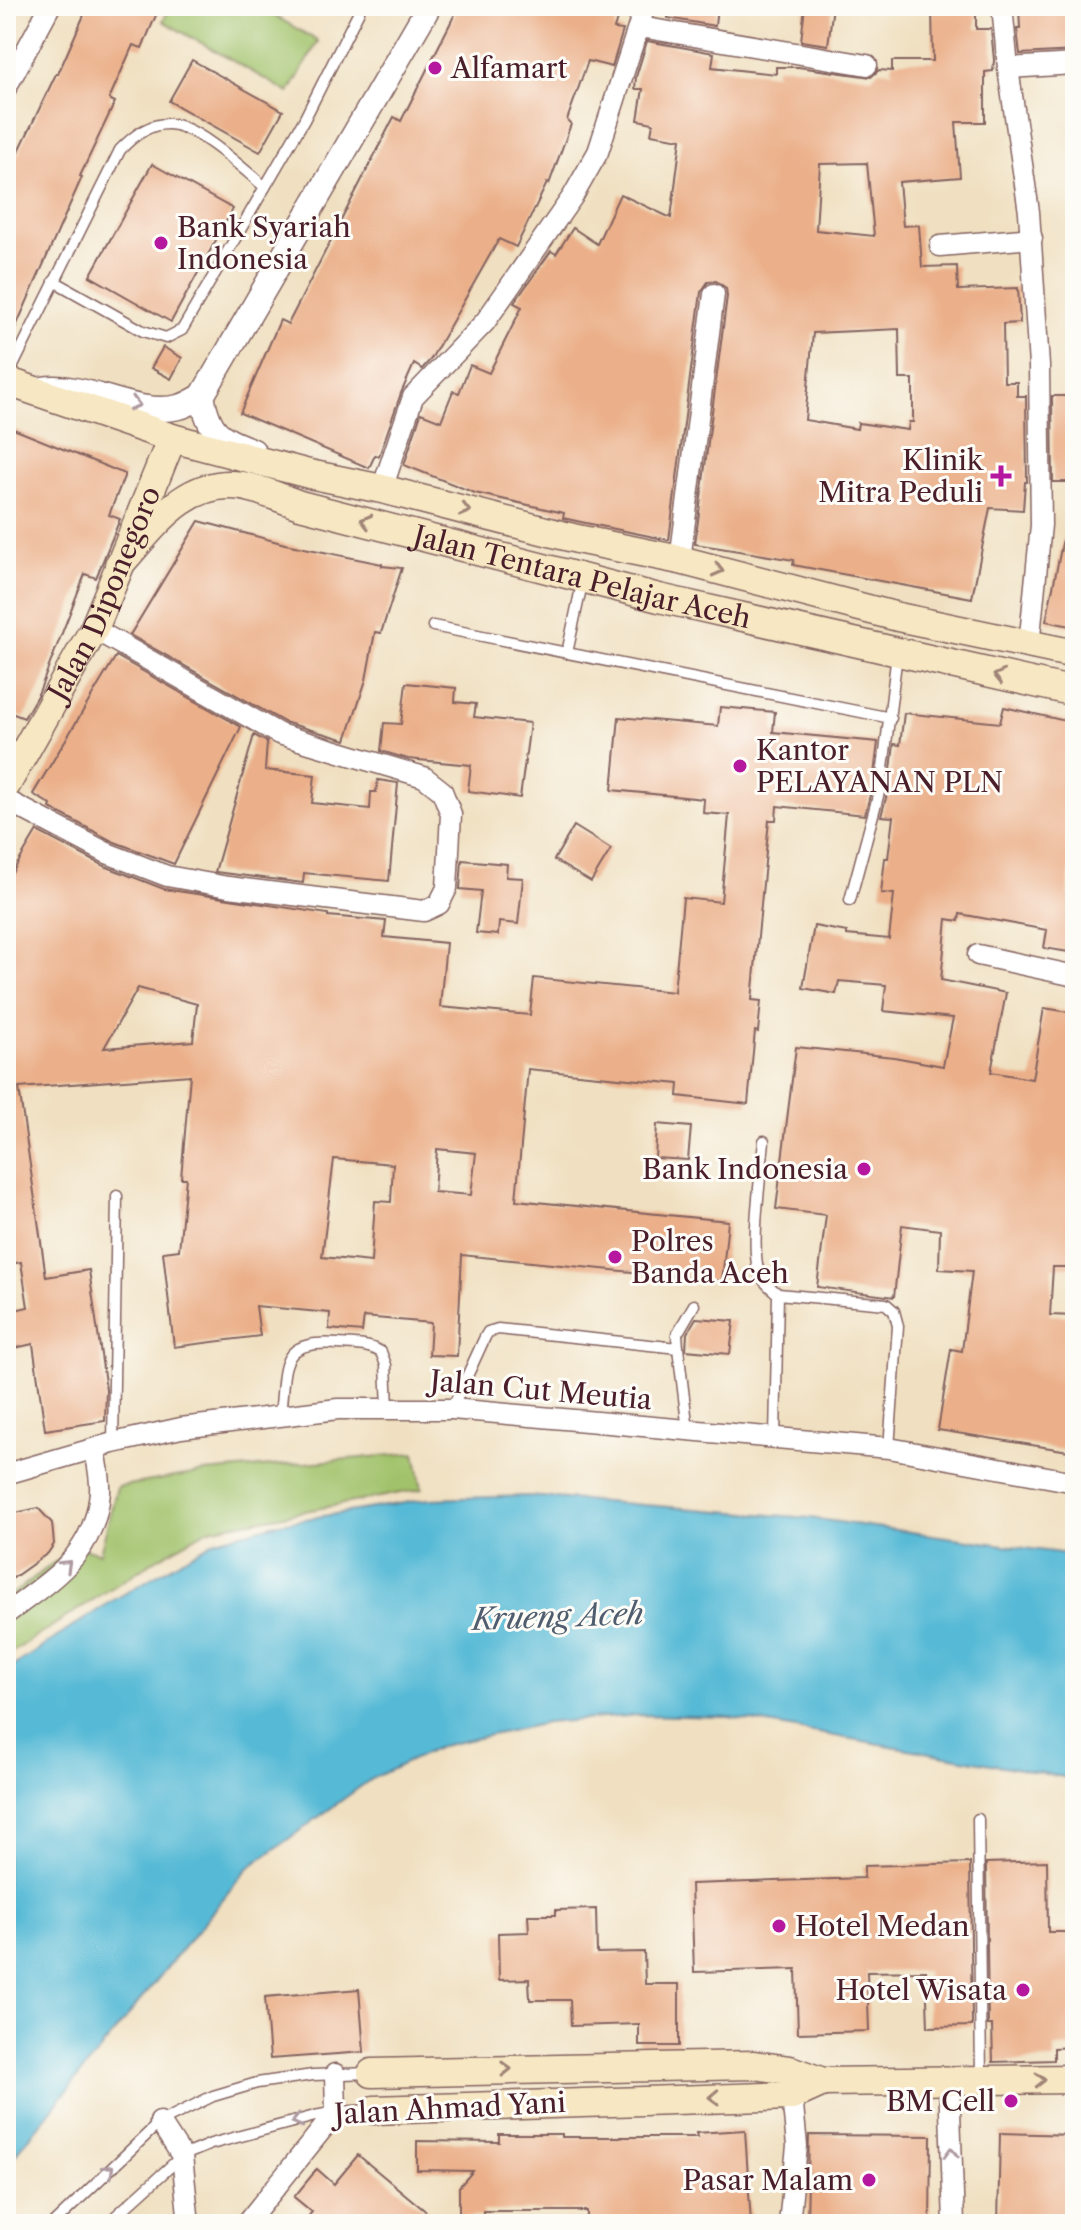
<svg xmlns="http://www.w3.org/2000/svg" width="1081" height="2230" font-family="'Libre Caslon Text',serif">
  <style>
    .green { fill: #a1c26b; stroke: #76704b; stroke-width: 2 }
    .water { fill: #57bad6; stroke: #506c80; stroke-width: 2 }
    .building { fill: #ebb08a; fill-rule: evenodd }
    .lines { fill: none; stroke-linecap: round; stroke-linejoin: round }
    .service-casing { stroke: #846360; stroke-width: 13 }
    .minor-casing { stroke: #846360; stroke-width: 23 }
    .tertiary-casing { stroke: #846360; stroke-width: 27 }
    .secondary-casing { stroke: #846360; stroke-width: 31 }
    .service { stroke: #fff; stroke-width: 10 }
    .minor { stroke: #fff; stroke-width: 20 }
    .tertiary { stroke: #fff; stroke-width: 24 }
    .secondary { stroke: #f7e8c3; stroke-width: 28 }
    .oneway { stroke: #ae9aa0 }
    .oneway2 { stroke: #a08477 }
    .poi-dot { fill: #b5179e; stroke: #fdfcf7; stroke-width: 3 }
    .labels { text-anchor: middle; stroke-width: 6; stroke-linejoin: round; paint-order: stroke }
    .poi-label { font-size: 28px; fill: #4a1f2b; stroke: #fdfcf7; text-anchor: start }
    .street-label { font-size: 28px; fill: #4a1f2b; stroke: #fdfcf7 }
    .water-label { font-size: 30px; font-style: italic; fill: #4f5d6f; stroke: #fdfcf7 }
  </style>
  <rect width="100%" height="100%" fill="#fdfcf7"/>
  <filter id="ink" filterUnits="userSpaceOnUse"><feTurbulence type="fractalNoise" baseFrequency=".0125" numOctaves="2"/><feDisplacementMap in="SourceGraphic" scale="16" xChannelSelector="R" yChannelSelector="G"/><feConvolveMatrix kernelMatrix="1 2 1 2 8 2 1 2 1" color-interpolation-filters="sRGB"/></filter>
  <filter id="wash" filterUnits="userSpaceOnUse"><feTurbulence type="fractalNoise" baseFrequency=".006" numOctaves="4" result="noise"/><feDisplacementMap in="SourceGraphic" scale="32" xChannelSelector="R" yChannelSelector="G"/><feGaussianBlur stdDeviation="1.8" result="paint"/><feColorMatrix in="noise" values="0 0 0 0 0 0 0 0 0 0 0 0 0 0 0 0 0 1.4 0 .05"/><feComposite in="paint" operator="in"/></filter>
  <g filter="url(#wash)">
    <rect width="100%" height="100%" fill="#f0e0c1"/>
    <g class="green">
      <path d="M171 6H258L318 41 289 93 163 21Z"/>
      <path d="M415 1453 422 1489 209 1529 155 1560 6 1656V1599L76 1546 100 1553 117 1487 205 1472Z"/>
    </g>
    <path class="water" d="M528 1496 810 1518 1075 1555V1779L729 1717 638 1715 546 1723 441 1746 371 1779 247 1869 6 2166V1671L107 1604 216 1540 280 1523 429 1499Z"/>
    <g id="blocks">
      <g class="building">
        <path d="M88 6H160L142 48 133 45 109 99 115 102 80 176 82 177 6 349V178L56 74H58Z"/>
        <path d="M459 6H621L614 29 623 30 612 67 588 61 567 120 571 124 549 184 547 183 516 247 499 239 431 359 422 369 414 364 401 393 379 456 375 455 369 468 240 413 280 320 288 324 394 117 401 121Z"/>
        <path d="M669 6H717L715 26 668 18Z"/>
        <path d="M805 6H833L828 45 801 41Z"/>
        <path d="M932 6H976V29H991L994 60 993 71 985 72V122H956L960 177 899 182 903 226 919 225 922 267 957 266 958 290 1018 288 1020 323 1003 324 1004 382H1017V396H1026L1027 482H1025L1023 510 990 508 972 598 793 565 794 560 695 544 727 296 726 288 716 281 708 282 701 292 669 540 581 522 563 518 564 513 475 493 404 465 421 413 441 421 453 391 459 393 470 365 489 373 522 307 514 303 551 251 556 254 573 228 597 244 620 194 671 218 681 139 651 134 653 123 638 120 643 89H635L636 77 647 41 714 53 712 67 776 74V67H798L871 77 879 70 892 71V61H933ZM867 163 874 236 816 230 820 164ZM899 329 900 379H913V422H909L908 430 858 423 857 429 805 420 813 333Z"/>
        <path d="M1019 6H1075V51L1020 54 1017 29H1020Z"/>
        <path d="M192 60 283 111 260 152 169 101Z"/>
        <path d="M152 164 233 209 171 322 90 276Z"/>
        <path d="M163 347 182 358 171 379 151 368Z"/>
        <path d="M1052 396H1075V482H1053Z"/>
        <path d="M6 426 125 474 109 515 120 519 96 578 85 574 39 692 24 718 6 711Z"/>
        <path d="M199 521 285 544 382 564V566L402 568 381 633 375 632 366 680 346 740 284 722 130 635Z"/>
        <path d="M1066 524 1075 525V627L1046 621Z"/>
        <path d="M116 656 241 727 174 864 112 841 50 808 51 805 33 794Z"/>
        <path d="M406 683 456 688 455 702 476 704 474 717 530 723 520 798 468 791 471 765 408 759 381 751 384 723 401 724Z"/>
        <path d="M720 707 775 712 773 732 878 742 873 783 865 815 777 806 776 820H769L752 1000 761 1001 758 1032 755 1031 748 1104 678 1096 679 1084 528 1069 516 1200 728 1221 722 1281 462 1255 457 1356 429 1355 431 1323 364 1317 362 1332 329 1329 330 1313 256 1306 260 1336 174 1347 163 1252 179 1250 186 1178H181L190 1075 19 1088 46 1277 89 1270 106 1390 105 1421 45 1430 33 1344 6 1350V1312L28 1307 21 1262 6 1265V883L37 831 102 865 164 889 328 914V916L386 921 384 937 446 943 440 1007 530 1015 534 978 674 992 683 898 721 902 729 815 703 813 704 799 612 790 619 717 718 726ZM138 988 197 1004 193 1041 104 1048ZM437 1149 476 1153 471 1195 434 1192ZM334 1159 393 1164 391 1202 375 1201 371 1262 322 1257Z"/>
        <path d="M1004 707 1075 723V848L1072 847 1068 895 1075 896V953L1044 948 1047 930 960 914 959 921 947 919 941 980 1006 993 991 1072 1032 1079 1044 1008 1075 1013V1119L1070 1151H1075V1267H1053L1050 1315 1075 1316V1452L938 1430 951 1349 962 1351 972 1271 939 1269 940 1230 902 1225 894 1297 817 1287 826 1215 776 1209 796 1047 894 1057 943 1066 953 1018 883 1011 886 985 839 981 836 994 803 988 814 926 847 932V935L889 939 894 894 881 893 885 858H888L893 817 881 816 889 787 894 744 900 745 904 713 1000 723Z"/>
        <path d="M254 735 267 742 265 770 315 775 312 803 370 809 371 792H376L378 780 398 783 389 881 304 873 303 883 215 872Z"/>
        <path d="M574 826 611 849 591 882 554 860Z"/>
        <path d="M462 860 507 864 506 877 523 878 518 924 499 922 498 935 476 933 481 891 460 889Z"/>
        <path d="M657 1124 691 1127 688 1160 655 1158Z"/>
        <path d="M696 1318 734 1321 730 1354 686 1350 687 1333Z"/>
        <path d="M38 1508 52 1523 54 1544 48 1553 6 1583V1515Z"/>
        <path d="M1047 1861 1048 1932H1075V2047L1054 2048V2060L993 2062 992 2025H988L986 1863Z"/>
        <path d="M970 1863 972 2026 928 2027 926 1971 867 1972 869 2031 798 2033 796 1969 694 1972 691 1884 864 1878V1866Z"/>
        <path d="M596 1909 597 1953 644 1952 645 1984H679V2046H639V2024L571 2026 570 2000H530L529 1979 499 1980 498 1933 529 1932 528 1915H556V1910Z"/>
        <path d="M359 1989 364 2052 270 2059 265 1997Z"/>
        <path d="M745 2130 751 2224H587V2211H483V2217H459V2187L473 2171 417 2170V2141L499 2142V2134H562V2137H697L696 2133Z"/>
        <path d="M1000 2133 1075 2135V2224H998Z"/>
        <path d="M809 2135 931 2136 930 2224H807Z"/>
        <path d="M358 2155 441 2224H302L312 2212 294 2197 317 2169 334 2184Z"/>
      </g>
    </g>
  </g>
  <g filter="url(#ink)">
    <use href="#blocks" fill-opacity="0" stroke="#846360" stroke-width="2"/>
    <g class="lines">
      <defs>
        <g id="service">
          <path d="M54 281 143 331 166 338 182 330 304 120 359 11"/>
          <path d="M7 378 120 150C132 137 150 123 169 124 197 125 243 169 265 187"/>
          <path d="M433 626 891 718"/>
          <path d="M567 653 583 579"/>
          <path d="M850 900 881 785 897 654"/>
          <path d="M764 1141C761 1173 751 1241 758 1269 761 1280 770 1287 778 1294"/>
          <path d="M678 1348 677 1334 694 1305"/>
          <path d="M452 1409 485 1337 488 1332 498 1329 678 1348 688 1431"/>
          <path d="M280 1415C286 1365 277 1340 338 1344 353 1345 367 1344 381 1352L386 1365 388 1407"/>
          <path d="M775 1438 778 1294 886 1304 894 1311 898 1326 889 1448"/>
          <path d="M113 1443 117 1196"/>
          <path d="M978 1819 981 2079"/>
          <path d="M53 2224 160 2122 213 2096 257 2083 313 2075 370 2073"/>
          <path d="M107 2224 182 2156 211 2144 315 2116 336 2112 372 2110"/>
        </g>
        <g id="minor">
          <path d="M1002 6 1008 68 1029 212 1039 366 1041 525 1029 646"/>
          <path d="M640 27 867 65"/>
          <path d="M1008 68 1075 64"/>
          <path d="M6 88 50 6"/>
          <path d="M940 246 1032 238"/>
          <path d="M382 489 413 397 485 322 573 196 598 152 645 6"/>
          <path d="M680 560 714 294"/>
          <path d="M6 800 107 853 167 876 228 887 424 911 439 904 447 888 451 814 442 791 424 777 279 734 94 629"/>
          <path d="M978 955 1075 976"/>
          <path d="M6 1474 113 1443 181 1428 338 1409H452L889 1448 1075 1482"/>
          <path d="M6 1614C52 1579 95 1555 100 1492 101 1478 97 1463 95 1449"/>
          <path d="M949 2082 954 2224"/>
          <path d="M160 2122 182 2156 189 2224"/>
          <path d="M246 2224 336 2112 335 2074"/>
          <path d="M789 2224 797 2146 791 2086"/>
        </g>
        <g id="tertiary">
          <path d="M42 389C88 382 135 418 179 407 187 405 195 400 202 396"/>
          <path d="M202 396 429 6"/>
          <path d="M202 396C210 435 219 437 253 451"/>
        </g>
        <g id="secondary">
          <path d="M6 381 172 438 309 474 382 489 577 539 680 560 898 617 1075 654"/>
          <path id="s1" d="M119 565C152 529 185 477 242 486 261 489 282 499 300 505L659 598 1075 692"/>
          <path id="s2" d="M6 785 94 629 172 438"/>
          <path d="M372 2073 754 2065 790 2070 823 2082 1075 2079"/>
          <path d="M374 2110 792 2096 823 2082"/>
        </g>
      </defs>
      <use href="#service" class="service-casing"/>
      <use href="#minor" class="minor-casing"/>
      <use href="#tertiary" class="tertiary-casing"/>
      <use href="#secondary" class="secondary-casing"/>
      <use href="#service" class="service"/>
      <use href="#minor" class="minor"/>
      <use href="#tertiary" class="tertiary"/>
      <use href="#secondary" class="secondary"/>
    </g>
    <defs><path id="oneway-chevron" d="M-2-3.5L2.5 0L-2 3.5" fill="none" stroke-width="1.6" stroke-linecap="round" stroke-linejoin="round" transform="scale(2)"/></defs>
    <g class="oneway">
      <use href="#oneway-chevron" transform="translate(135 404) rotate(15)"/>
      <use href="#oneway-chevron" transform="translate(66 1565) rotate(-44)"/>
      <use href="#oneway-chevron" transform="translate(297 2121) rotate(165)"/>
      <use href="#oneway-chevron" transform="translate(951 2153) rotate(-92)"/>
      <use href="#oneway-chevron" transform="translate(109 2170) rotate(-43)"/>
    </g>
    <g class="oneway2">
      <use href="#oneway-chevron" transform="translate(465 510) rotate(14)"/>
      <use href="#oneway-chevron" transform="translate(366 521) rotate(-165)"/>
      <use href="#oneway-chevron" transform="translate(718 570) rotate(14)"/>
      <use href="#oneway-chevron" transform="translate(999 676) rotate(-167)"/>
      <use href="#oneway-chevron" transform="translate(506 2069) rotate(-1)"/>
      <use href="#oneway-chevron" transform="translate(1040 2080) rotate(-1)"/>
      <use href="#oneway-chevron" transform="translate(714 2097) rotate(178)"/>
    </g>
  </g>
  <g class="poi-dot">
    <circle cx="435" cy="68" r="8"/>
    <circle cx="161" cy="243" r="8"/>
    <path d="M997 464h8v8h8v8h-8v8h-8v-8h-8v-8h8z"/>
    <circle cx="740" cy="766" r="8"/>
    <circle cx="864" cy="1169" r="8"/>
    <circle cx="615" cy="1257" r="8"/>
    <circle cx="779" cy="1926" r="8"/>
    <circle cx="1023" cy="1990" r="8"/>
    <circle cx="1011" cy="2101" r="8"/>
    <circle cx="869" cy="2180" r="8"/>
  </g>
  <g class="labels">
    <g class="poi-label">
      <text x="451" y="78">Alfamart</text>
      <text x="177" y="237">Bank Syariah<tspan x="177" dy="32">Indonesia</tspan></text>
      <text x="983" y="470" text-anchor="end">Klinik<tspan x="983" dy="32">Mitra Peduli</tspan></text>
      <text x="756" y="760">Kantor<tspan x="756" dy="32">PELAYANAN PLN</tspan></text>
      <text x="848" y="1179" text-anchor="end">Bank Indonesia</text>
      <text x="631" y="1251">Polres<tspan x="631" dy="32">Banda Aceh</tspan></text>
      <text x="795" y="1936">Hotel Medan</text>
      <text x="1007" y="2000" text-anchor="end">Hotel Wisata</text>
      <text x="995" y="2111" text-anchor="end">BM Cell</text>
      <text x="853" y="2190" text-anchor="end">Pasar Malam</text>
    </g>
    <g class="street-label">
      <text dy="10" stroke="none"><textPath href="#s1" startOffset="506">Jalan Tentara Pelajar Aceh</textPath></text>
      <text dy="10" stroke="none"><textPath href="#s2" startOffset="216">Jalan Diponegoro</textPath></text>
      <text transform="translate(541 1390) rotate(5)" y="10">Jalan Cut Meutia</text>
      <text transform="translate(450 2108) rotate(-3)" y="10">Jalan Ahmad Yani</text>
    </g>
    <g class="water-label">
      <text transform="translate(558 1617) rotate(-2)" y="10">Krueng Aceh</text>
    </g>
  </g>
  <rect width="1081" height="2230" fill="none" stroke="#fdfcf7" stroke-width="32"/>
</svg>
